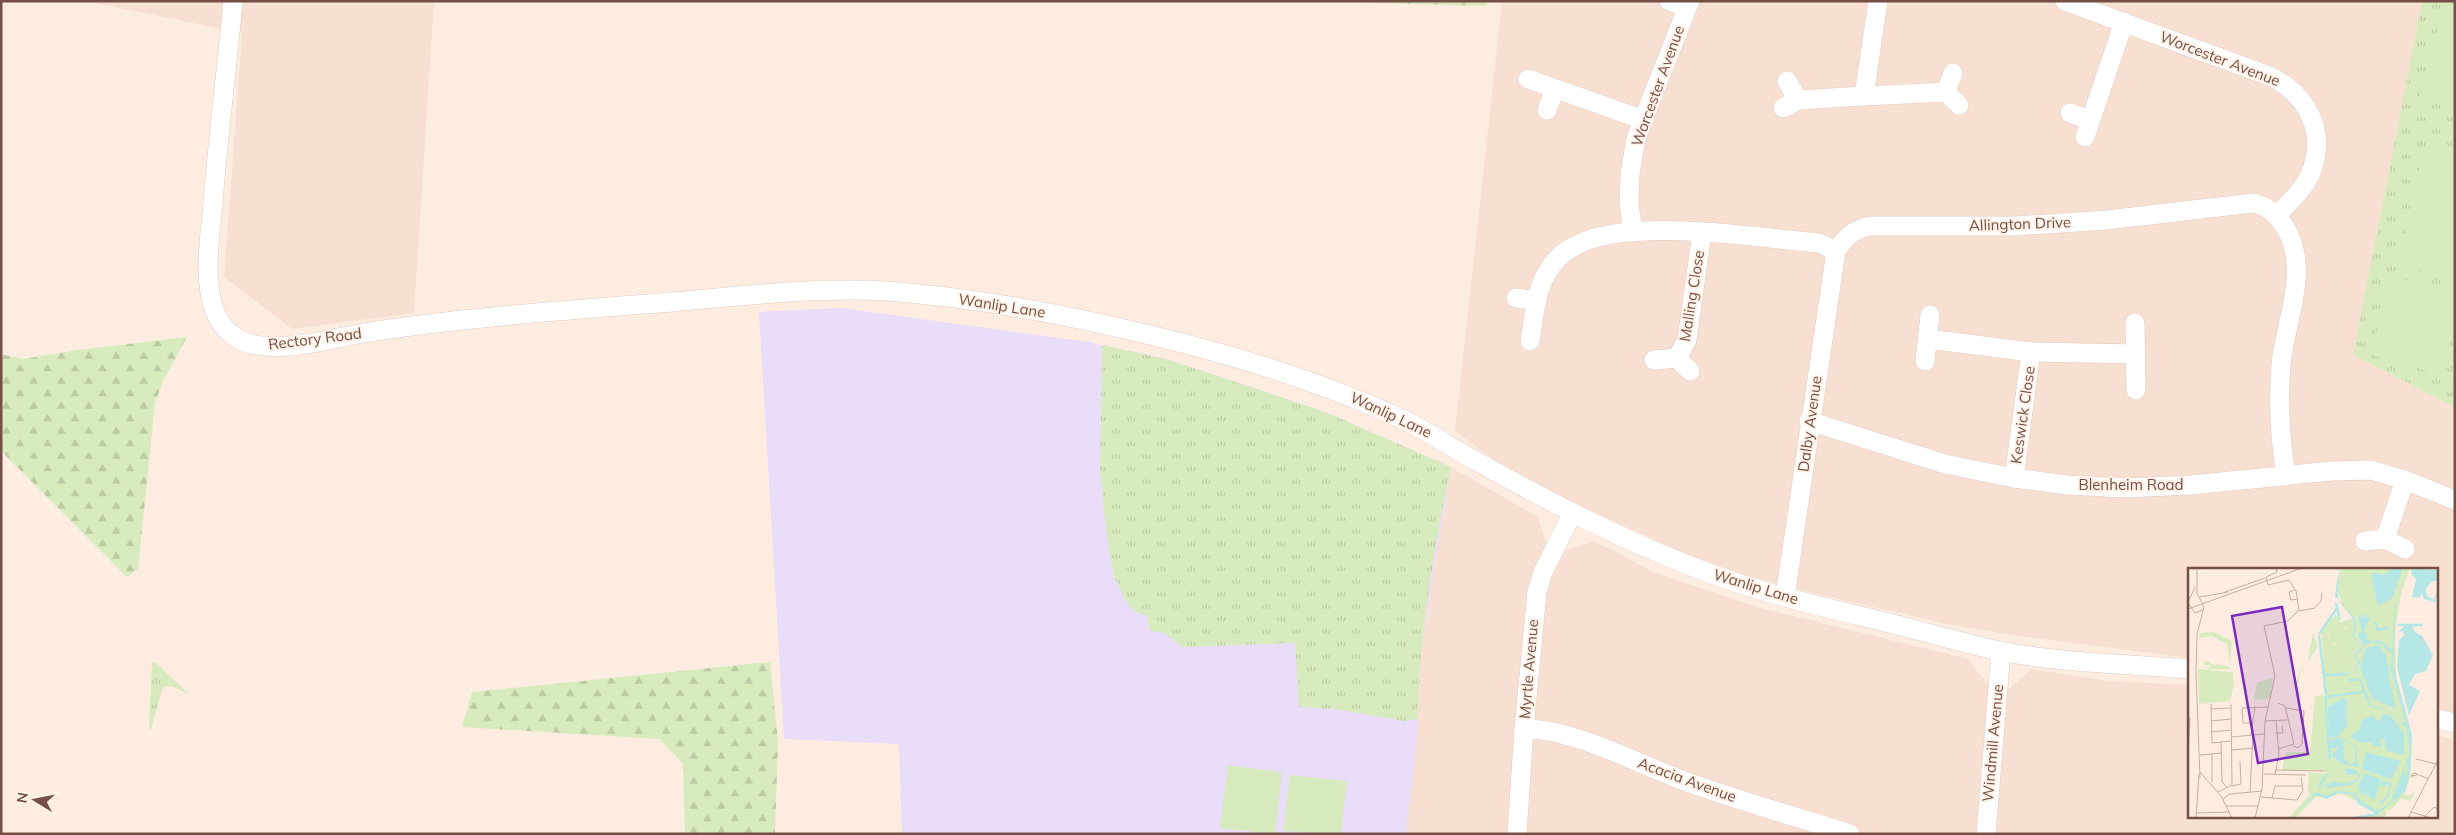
<svg xmlns="http://www.w3.org/2000/svg" width="2456" height="835" font-family="Mulish,sans-serif">
  <style>
    .residential { fill: #f7e0d1 }
    .education { fill: #eaddf9 }
    .grass { fill: url(#grass-tufts) }
    .forest { fill: url(#forest-firs) }
    .pitch { fill: #d8ebbe }
    .lines { fill: none; stroke-linecap: round; stroke-linejoin: round }
    .minor-casing { stroke: #e4cabf; stroke-width: 20 }
    .minor { stroke: #fff; stroke-width: 19 }
    .labels { text-anchor: middle; stroke-width: 4; stroke-linejoin: round; paint-order: stroke }
    .street-label { font-size: 15px; fill: #754f46; stroke: #fff2e7 }
    .inset-river { fill: none; stroke: #b4e7e6; stroke-width: 2.5 }
    .inset-road { fill: none; stroke: #c7aea2; stroke-width: 1 }
    .view { fill: #7b2cbf; fill-opacity: 0.15; stroke: #7b2cbf; stroke-width: 2.5 }
    .inset-edge { fill: none; stroke: #754f46; stroke-width: 2.5 }
  </style>
  <defs>
    <pattern id="grass-tufts" width="24" height="20" patternUnits="userSpaceOnUse" patternTransform="scale(1.25)"><rect width="24" height="20" fill="#d8ebbe"/><path d="M3 7l-1-3M5 7V3M7 7l1-3M15 17l-1-3M17 17v-4M19 17l1-3" fill="none" stroke="#bdcba5"/></pattern>
    <pattern id="forest-firs" width="22" height="20" patternUnits="userSpaceOnUse" patternTransform="scale(1.25)"><rect width="22" height="20" fill="#d8ebbe"/><path d="M5 1l3.5 6h-7zM16 11l3.5 6h-7z" fill="#bdcba5"/></pattern>
  </defs>
  <rect width="100%" height="100%" fill="#fdede0"/>
  <g class="residential">
    <path d="M85 1H434L414 313 292 329 224 277 242 33Z"/>
    <path d="M1502 1H2422L2353 355 2455 407V713L2437 708V569H2190V658L2018 636 1942 623 1805 591 1742 574 1688 555 1540 487 1493 459 1455 431Z"/>
    <path d="M1451 467 1538 517 1546 542 1564 551 1592 542 1609 548 1653 572 1757 607 1968 659 1986 682 2010 688 2031 669 2108 681 2190 685V816H2437V735L2455 740V834H1406L1418 730V678L1425 624Z"/>
  </g>
  <path class="education" d="M841 308 1088 342 1166 359 1323 411 1451 467 1425 624 1418 678V730L1406 834H902L899 744 784 739 759 312Z"/>
  <g class="grass">
    <path d="M2422 1H2455V407L2353 355Z"/>
    <path d="M1102 345 1166 359 1323 411 1451 467C1434 550 1419 635 1418 719L1404 721 1335 709 1299 707 1295 643 1182 647 1165 633 1150 631 1147 616 1134 611 1125 600 1114 576 1108 546 1100 471Z"/>
    <path d="M152 662H155L189 694 171 686 164 687 161 693 151 729 149 730Z"/>
  </g>
  <g class="forest">
    <path d="M1301 1H1489L1486 6Z"/>
    <path d="M187 337 163 381 155 403 138 569 127 577 1 451V354L22 359 78 350Z"/>
    <path d="M770 662 778 742 775 834H685L683 764 660 739 462 727 472 692Z"/>
  </g>
  <g class="pitch">
    <path d="M2444 1H2455V106L2420 97Z"/>
    <path d="M2423 149 2455 155V277L2399 266Z"/>
    <path d="M2387 277 2455 288V317L2442 375 2372 355Z"/>
    <path d="M1228 765 1282 772 1275 834 1220 828Z"/>
    <path d="M1290 775 1347 781 1341 834 1283 831Z"/>
  </g>
  <g class="lines">
    <defs>
      <g id="minor">
        <path d="M233 1C227 69 218 135 213 203 210 237 203 276 214 309 218 320 226 331 235 337 266 358 329 339 363 333 466 317 569 310 672 302 742 296 815 287 886 291 969 297 1052 312 1133 331 1227 353 1315 379 1404 420 1429 432 1452 448 1476 461 1548 501 1623 541 1701 570 1760 593 1823 607 1885 622 1923 631 1961 643 2000 651 2059 663 2129 664 2190 669"/>
        <path d="M1669 1 1687 8"/>
        <path d="M2065 1 2272 77C2307 96 2326 130 2312 170 2306 187 2290 202 2277 215"/>
        <path d="M1953 73 1946 92 1959 105"/>
        <path d="M1528 79 1644 120"/>
        <path d="M1787 81 1798 100"/>
        <path d="M1864 96 1946 92"/>
        <path d="M1783 108 1798 100 1864 96 1878 1"/>
        <path d="M1547 110 1555 89"/>
        <path d="M2070 113 2090 120"/>
        <path d="M2085 137 2124 22"/>
        <path d="M1633 232 1629 204 1630 174 1636 138 1690 1"/>
        <path d="M1516 298 1537 301"/>
        <path d="M2135 323 2136 390"/>
        <path d="M1928 339 2031 352 2014 478"/>
        <path d="M1530 341C1534 319 1535 291 1548 271 1554 261 1564 251 1575 246 1629 216 1757 238 1819 243L1836 251C1846 236 1854 229 1871 226H2016L2107 220 2253 203C2268 206 2277 215 2285 227 2311 270 2285 320 2281 365 2278 403 2280 439 2286 476"/>
        <path d="M2031 352 2136 354"/>
        <path d="M1677 358 1690 371"/>
        <path d="M1654 360 1677 358 1687 340 1702 232"/>
        <path d="M1925 361 1930 315"/>
        <path d="M1809 421 1945 464 2014 478 2067 485 2125 488 2191 485 2332 471 2371 470 2405 480 2455 500"/>
        <path d="M2385 539 2405 549"/>
        <path d="M2365 541 2385 539 2405 480"/>
        <path d="M1785 597 1836 251"/>
        <path d="M2437 719 2455 723"/>
        <path d="M1524 729C1574 728 1641 766 1690 783 1743 802 1797 817 1850 834"/>
        <path d="M1517 834 1524 729 1537 592 1543 572 1573 512"/>
        <path d="M1986 834 2001 651"/>
      </g>
    </defs>
    <use href="#minor" class="minor-casing"/>
    <use href="#minor" class="minor"/>
  </g>
  <g class="labels">
    <g class="street-label">
      <text transform="translate(2220 59) rotate(21)" y="5">Worcester Avenue</text>
      <text transform="translate(1658 86) rotate(-70)" y="5">Worcester Avenue</text>
      <text transform="translate(2020 224) rotate(-2)" y="5">Allington Drive</text>
      <text transform="translate(1692 296) rotate(-81)" y="5">Malling Close</text>
      <text transform="translate(1002 306) rotate(9)" y="5">Wanlip Lane</text>
      <text transform="translate(315 339) rotate(-7)" y="5">Rectory Road</text>
      <text transform="translate(1391 415) rotate(25)" y="5">Wanlip Lane</text>
      <text transform="translate(2023 415) rotate(-82)" y="5">Keswick Close</text>
      <text transform="translate(1810 424) rotate(-82)" y="5">Dalby Avenue</text>
      <text x="2131" y="490">Blenheim Road</text>
      <text transform="translate(1756 587) rotate(17)" y="5">Wanlip Lane</text>
      <text transform="translate(1529 669) rotate(-85)" y="5">Myrtle Avenue</text>
      <text transform="translate(1993 743) rotate(-85)" y="5">Windmill Avenue</text>
      <text transform="translate(1687 780) rotate(20)" y="5">Acacia Avenue</text>
    </g>
  </g>
  <g transform="translate(2188 568)">
    <rect width="250" height="250" fill="#fdede0"/>
    <path d="M152 0H222L213 26 207 63 208 107 224 180 222 206 228 208 222 210 216 226 222 228 228 222 222 234 213 230 203 242H199L197 250H171L193 245 152 225 142 229H128L107 250H101L122 226 120 224 131 219 138 206 136 203 94 202 98 184H122L127 128 138 127 133 62 148 46 152 54 164 51 167 59 164 67 174 80 165 84 170 93 160 108 172 93 167 85 176 81 166 67 169 60 164 47 154 38ZM161 58 149 77H142L140 68ZM10 101 45 104 46 116 42 133 11 136ZM85 109 82 131 66 132 69 115Z" fill="#d8ebbe" fill-rule="evenodd"/>
    <path d="M153 0 165 1 157 6 163 10H158L159 15 153 18 155 38 149 20ZM183 0H192L187 2 194 5 200 0 203 2 195 7 187 4 190 38 202 41 201 51H196L199 53 200 55 189 51 193 47 191 40H184ZM175 6 180 10 176 23 181 32 176 39 182 42 178 45 184 47 185 52 178 58V63L186 74 177 71V58L182 49 173 50 176 47 171 48 174 46H170L162 39V36L168 37 167 15 170 8ZM26 64 44 73 42 95 39 76 24 68 11 70 12 65ZM125 65 130 78 112 106 109 119 113 125 110 129 108 115 112 104 120 94ZM18 92 23 96 40 98 43 101H19L23 97H15Z" fill="#d8ebbe"/>
    <path d="M165 0 173 4 166 17 168 37H162L170 47 167 48 156 37 152 26 154 17 159 15 158 10H162L157 6ZM163 59 156 75 141 77V66Z" fill="#d8ebbe"/>
    <path d="M121 204 138 206 131 219 120 224Z" fill="#d8ebbe"/>
    <path d="M98 185 111 186 109 200 97 199V191H104L98 190Z" fill="#d8ebbe"/>
    <path d="M151 0 150 31 165 48 169 59 166 67 175 80 174 83 167 85 172 94 160 110 173 111 183 137 202 143 214 155 217 153 203 101H200L202 115 208 141 184 130 172 100 178 80 190 77 198 87 200 100H203L207 35 219 0 208 31 205 98 224 167 222 207H219L220 193 215 203 221 210 217 224 187 248 160 250 187 245 170 236 166 227 150 225 139 231 127 227 103 250 128 224 139 228 148 223 167 225 173 233 187 242 193 241 203 234 222 184 219 160 201 143 183 139 175 125 172 112 163 114 160 111 170 93 165 85 174 80 164 67 167 59 163 48 147 28ZM206 0H215L204 30 190 38 183 7 185 4 195 7ZM224 0 250 2V13H244L238 21 239 28 246 32 250 19 248 34 236 31 234 25 231 30 224 29 228 11 223 6ZM179 46 173 49H182L176 63 180 70 177 71 186 74 176 77 170 68 174 61 170 48ZM218 57 224 58 227 64 234 68 245 87 238 103 227 106 221 117 232 123 221 147 209 99 211 72 216 67 215 63 210 64ZM155 130 159 132V158L148 171 155 170 168 178 170 199 152 195 144 187 151 179 142 181 141 175 147 170 141 169 140 139ZM155 172 159 173 160 181V174L167 179V195L162 196 156 190ZM195 146 202 147 216 165V187L199 183 196 170 191 171 194 179H188L182 174H170L162 168 171 162 174 152 184 148 191 154ZM178 184 213 193 203 211 174 201ZM157 200 168 202 172 207 170 211 163 217 137 220 138 213 139 218 145 214 158 215 169 211 170 206 159 207ZM177 205 204 216 201 228 193 237 191 233 197 231 202 220 200 216 194 219 193 212 186 233 177 225 174 228 170 218Z" fill="#b4e7e6" fill-rule="evenodd"/>
    <path class="inset-river" d="M148 35 152 52M187 54 190 62 200 60M210 57H235M131 66 149 40M131 67 138 127M186 74H193L203 84M137 107 160 106M138 144V129L174 124M138 145 142 192M131 219 139 206"/>
    <path class="inset-road" d="M9 0V25L16 39 9 66 8 105 12 210M106 22 101 24 103 32 110 31M37 24 77 10M12 29 40 24M0 34 7 19M1 36 7 45 15 42M0 41 114 0M111 43 127 40 133 33 134 25M250 45V72M23 136 24 175 43 173M98 140 116 143 114 176 110 180 105 178M23 141 43 140M23 153 43 151M77 153 99 152M64 155H55L54 140 80 139M23 164 43 162M87 165H95L94 158M63 167 67 138M43 169 76 166M33 174 34 214 39 219M90 181 106 176 97 138 90 135M44 182 65 180M24 186V214M12 187 34 185M0 189 2 149M228 191 248 196M87 202 136 203M12 204 33 228 44 250M76 206 118 207M87 207 91 186 88 152M229 207 223 208 226 205 241 211M44 218 53 216 52 193M30 224 44 217 43 136M62 224 65 167M73 229 109 232 115 222 113 209M84 230 87 218H115M35 231 42 226 74 223M38 238H70M223 244 243 250M8 245 41 244M236 249 246 239 250 241M8 250 11 206M67 250 74 221 77 153 87 108 76 58 100 53 111 42 108 23 101 12 80 17 78 9 89 4 88 0M220 250 250 192"/>
    <path class="view" d="M94 39 120 186 70 195 44 48Z"/>
    <rect width="250" height="250" class="inset-edge"/>
  </g>
  <rect width="2456" height="835" fill="none" stroke="#754f46" stroke-width="5"/>
  <g transform="translate(35 800) rotate(280)" stroke="#fff2e7" stroke-width="4" paint-order="stroke">
  <path d="M0-4L9 19L0 12L-9 19Z" fill="#754f46"/>
  <text y="-8" font-size="14" font-weight="bold" text-anchor="middle" fill="#754f46">N</text>
  </g>
</svg>
